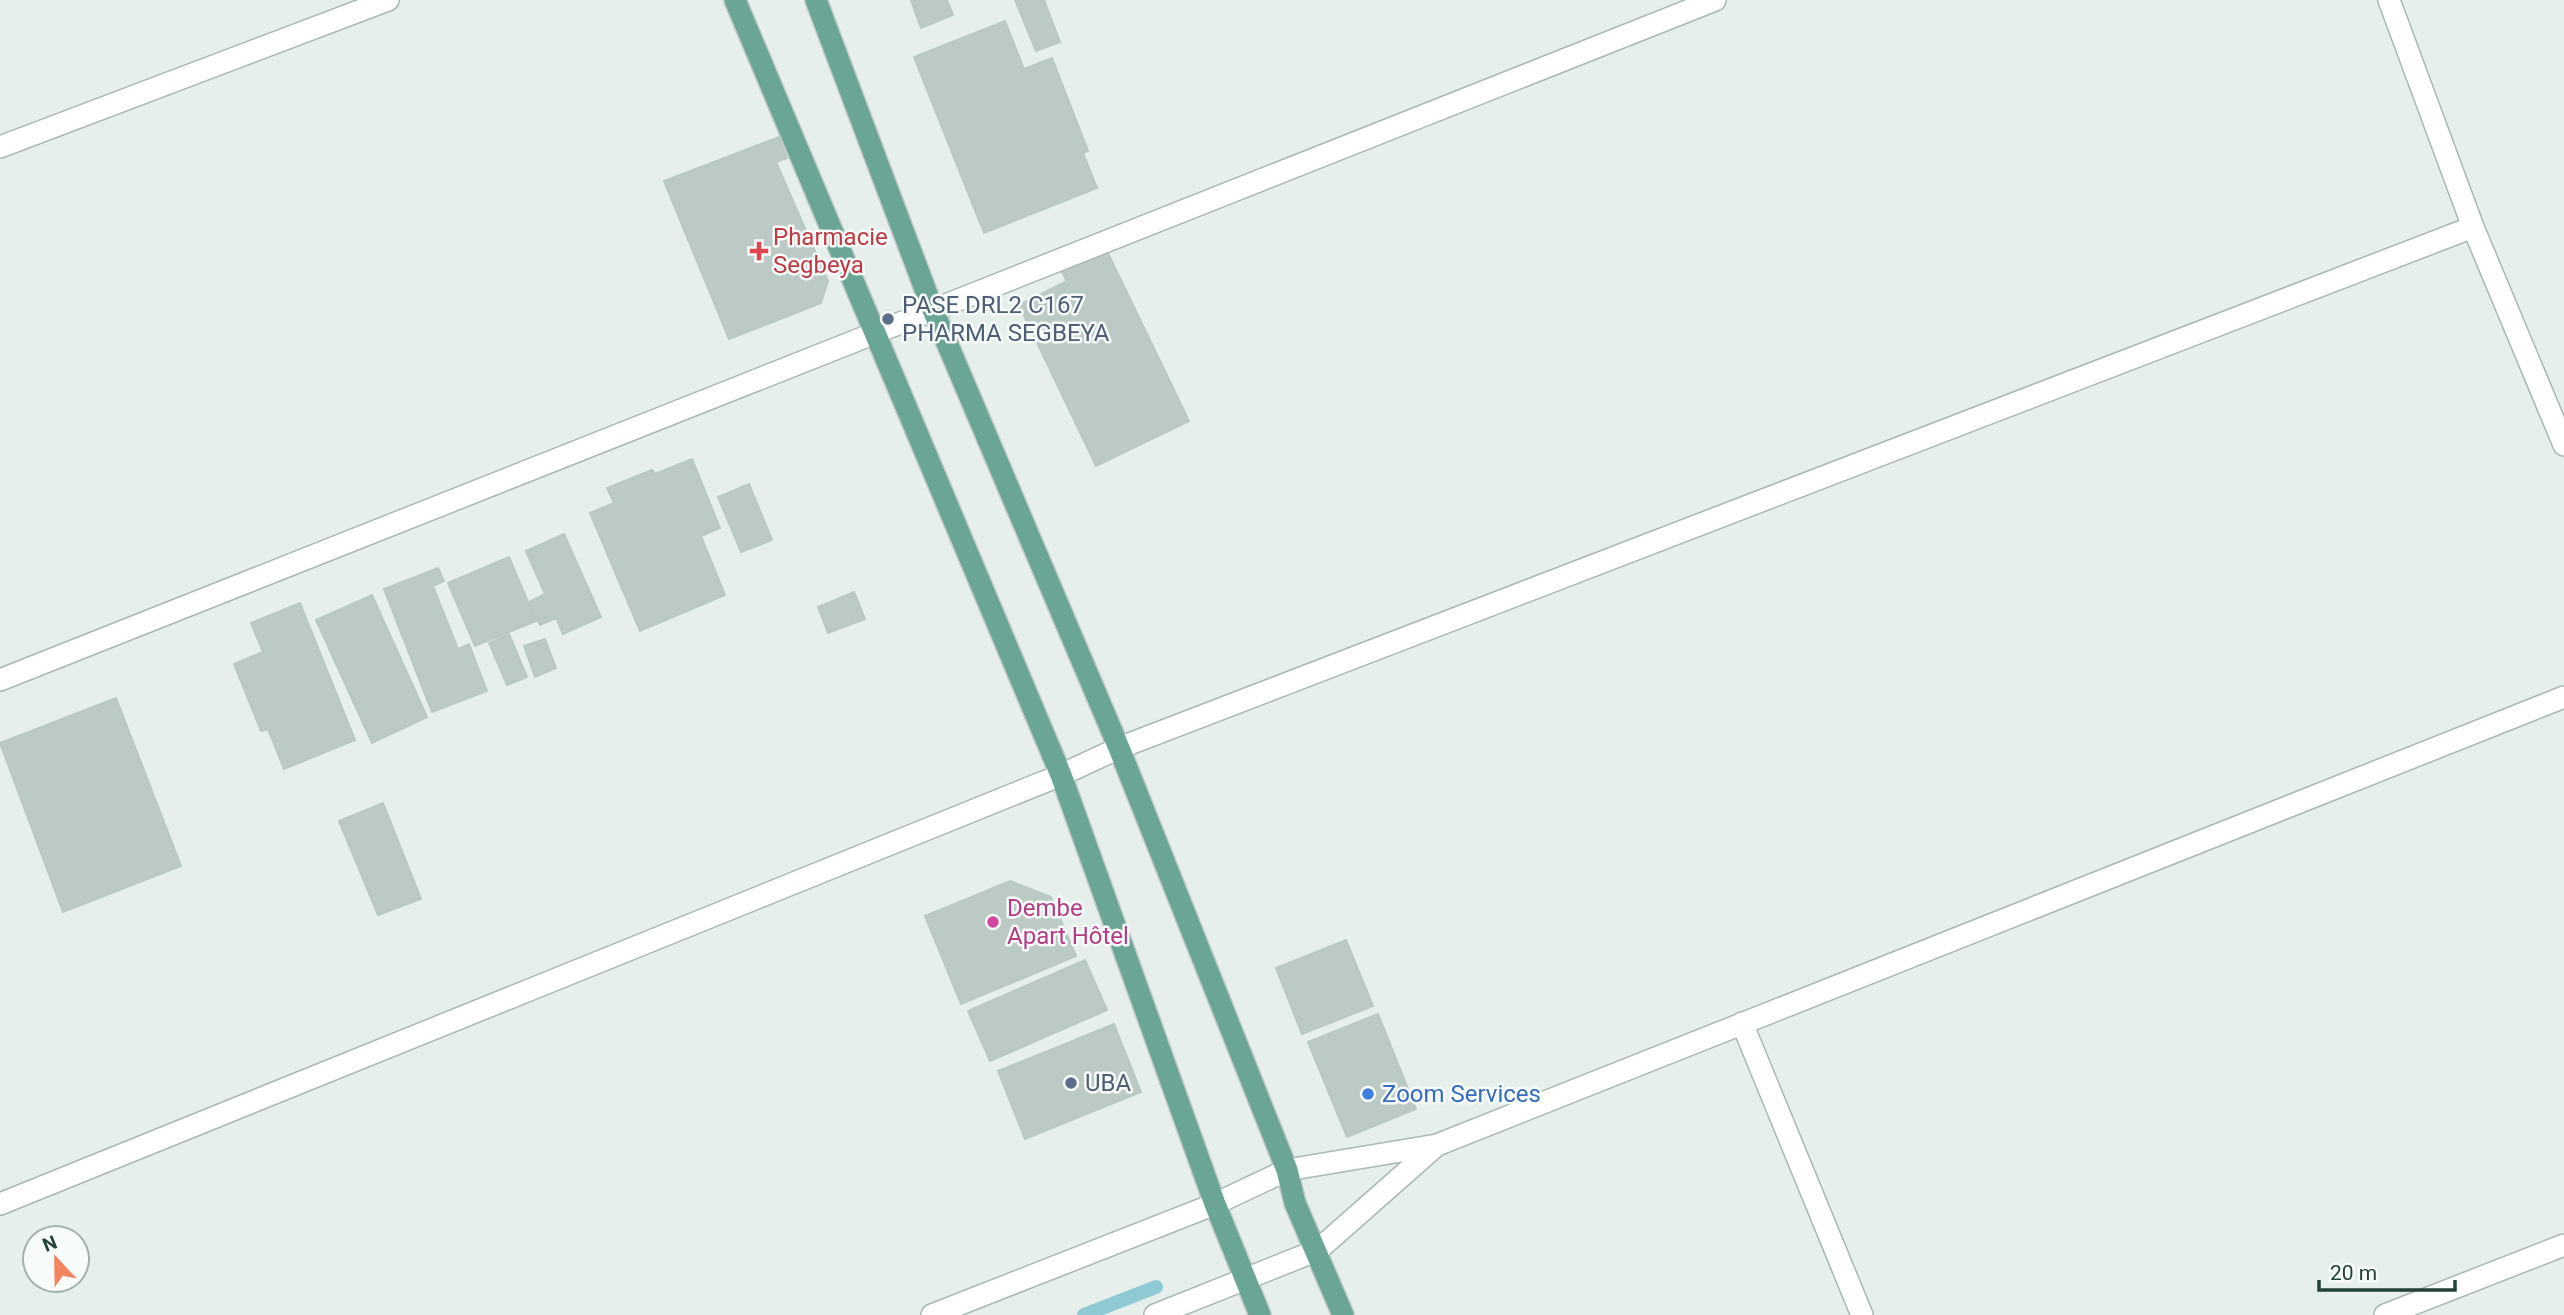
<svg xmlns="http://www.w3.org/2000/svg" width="2564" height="1315" font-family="Roboto,sans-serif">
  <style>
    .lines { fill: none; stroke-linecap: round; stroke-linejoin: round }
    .stream { stroke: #8ec9d4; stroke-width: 14 }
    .building { fill: #bbcac4; stroke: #b8c9c2; stroke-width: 2 }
    .minor-casing { stroke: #a8b8b2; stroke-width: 24 }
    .major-casing { stroke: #c2cac8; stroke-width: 24 }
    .minor { stroke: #fff; stroke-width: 21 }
    .major { stroke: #6aa596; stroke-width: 21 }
    .health-dot { fill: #e0444e; stroke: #f7fbf9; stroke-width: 2.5 }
    .service-dot { fill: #5c6f8a; stroke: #f7fbf9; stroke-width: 2.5 }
    .hotel-dot { fill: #d1479c; stroke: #f7fbf9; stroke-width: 2.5 }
    .shop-dot { fill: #3f7fe0; stroke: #f7fbf9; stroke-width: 2.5 }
    .labels { text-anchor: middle; stroke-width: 5; stroke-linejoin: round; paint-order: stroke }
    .health-label { font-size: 24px; fill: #be3a42; stroke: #f7fbf9; text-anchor: start }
    .service-label { font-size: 24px; fill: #4e5e75; stroke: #f7fbf9; text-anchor: start }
    .hotel-label { font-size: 24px; fill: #b23c85; stroke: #f7fbf9; text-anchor: start }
    .shop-label { font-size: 24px; fill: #366cbe; stroke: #f7fbf9; text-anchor: start }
  </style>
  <rect width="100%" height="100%" fill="#e6efeb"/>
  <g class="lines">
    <path class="stream" d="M1084 1315 1156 1287"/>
  </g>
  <g class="building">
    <path d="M911 0H947L953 15 921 28Z"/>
    <path d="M1015 0H1044L1060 42 1036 51Z"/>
    <path d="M1005 21 1024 69 1052 58 1088 151 1083 153 1097 188 984 233 914 57Z"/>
    <path d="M779 137 787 158 776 162 828 281 821 303 729 339 664 181Z"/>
    <path d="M1105 247 1189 421 1096 466 1019 305 1067 281 1060 269Z"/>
    <path d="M692 459 720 528 701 536 725 595 640 631 590 513 614 503 607 488 652 470 655 474Z"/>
    <path d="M749 484 772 540 741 552 718 497Z"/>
    <path d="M564 534 601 617 563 634 556 618 540 625 529 602 545 594 526 551Z"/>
    <path d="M509 557 536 621 475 646 448 583Z"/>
    <path d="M438 568 444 581 433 586 458 649 469 644 487 691 432 712 384 589Z"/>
    <path d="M854 592 865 619 828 633 818 607Z"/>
    <path d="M372 595 427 717 372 743 316 620Z"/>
    <path d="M300 603 355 740 284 769 268 729 261 731 234 664 263 652 251 623Z"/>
    <path d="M509 634 527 677 507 685 489 643Z"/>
    <path d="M545 639 556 668 535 677 524 646Z"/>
    <path d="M116 698 181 866 63 912 0 743Z"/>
    <path d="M383 803 421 899 378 915 339 821Z"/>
    <path d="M1010 881 1051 897 1076 956 961 1004 925 916Z"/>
    <path d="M1346 940 1373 1006 1302 1034 1276 968Z"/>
    <path d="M1085 960 1107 1010 990 1061 968 1011Z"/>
    <path d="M1378 1014 1416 1109 1347 1137 1308 1042Z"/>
    <path d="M1114 1024 1141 1092 1025 1139 998 1071Z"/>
  </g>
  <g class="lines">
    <defs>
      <g id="minor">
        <path d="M2389 0 2473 227 2564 445"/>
        <path d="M0 147 388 0"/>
        <path d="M0 680 1715 0"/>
        <path d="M1742 1023 1862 1315"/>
        <path d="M0 1204 1061 775 1119 748 2473 227"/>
        <path d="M932 1315 1215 1204 1287 1170 1437 1145 2564 697"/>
        <path d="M1155 1315 1318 1250 1437 1145"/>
        <path d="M2385 1315 2564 1245"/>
      </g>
      <g id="major">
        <path d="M735 0 1061 775 1215 1204 1260 1315"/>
        <path d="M816 0 933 310 1119 748 1287 1170 1295 1203 1343 1315"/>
      </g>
    </defs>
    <use href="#minor" class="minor-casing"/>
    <use href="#major" class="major-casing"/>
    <use href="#minor" class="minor"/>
    <use href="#major" class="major"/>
  </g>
  <path class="health-dot" d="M755.5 240.5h7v7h7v7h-7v7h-7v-7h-7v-7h7z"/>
  <g class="service-dot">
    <circle cx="888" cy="319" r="7"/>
    <circle cx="1071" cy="1083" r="7"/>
  </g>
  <circle class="hotel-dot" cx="993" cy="922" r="7"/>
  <circle class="shop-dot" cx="1368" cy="1094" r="7"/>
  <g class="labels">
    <g class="health-label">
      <text x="773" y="245">Pharmacie<tspan x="773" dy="28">Segbeya</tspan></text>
    </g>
    <g class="service-label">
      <text x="902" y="313">PASE DRL2 C167<tspan x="902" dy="28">PHARMA SEGBEYA</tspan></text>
      <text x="1085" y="1091">UBA</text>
    </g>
    <g class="hotel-label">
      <text x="1007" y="916">Dembe<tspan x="1007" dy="28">Apart Hôtel</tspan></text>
    </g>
    <g class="shop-label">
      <text x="1382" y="1102">Zoom Services</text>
    </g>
  </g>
  <g transform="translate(56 1259) rotate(338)"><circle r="33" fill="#f7fbf9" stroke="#a3b1ad" stroke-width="2"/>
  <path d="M0-5L12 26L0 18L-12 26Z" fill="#f4845f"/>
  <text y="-10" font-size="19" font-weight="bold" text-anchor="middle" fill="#24423a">N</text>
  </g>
  <path d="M2319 1280v10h136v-10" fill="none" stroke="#24423a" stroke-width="3.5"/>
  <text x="2330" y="1280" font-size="21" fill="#24423a" stroke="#f7fbf9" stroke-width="5" paint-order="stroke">20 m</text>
</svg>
